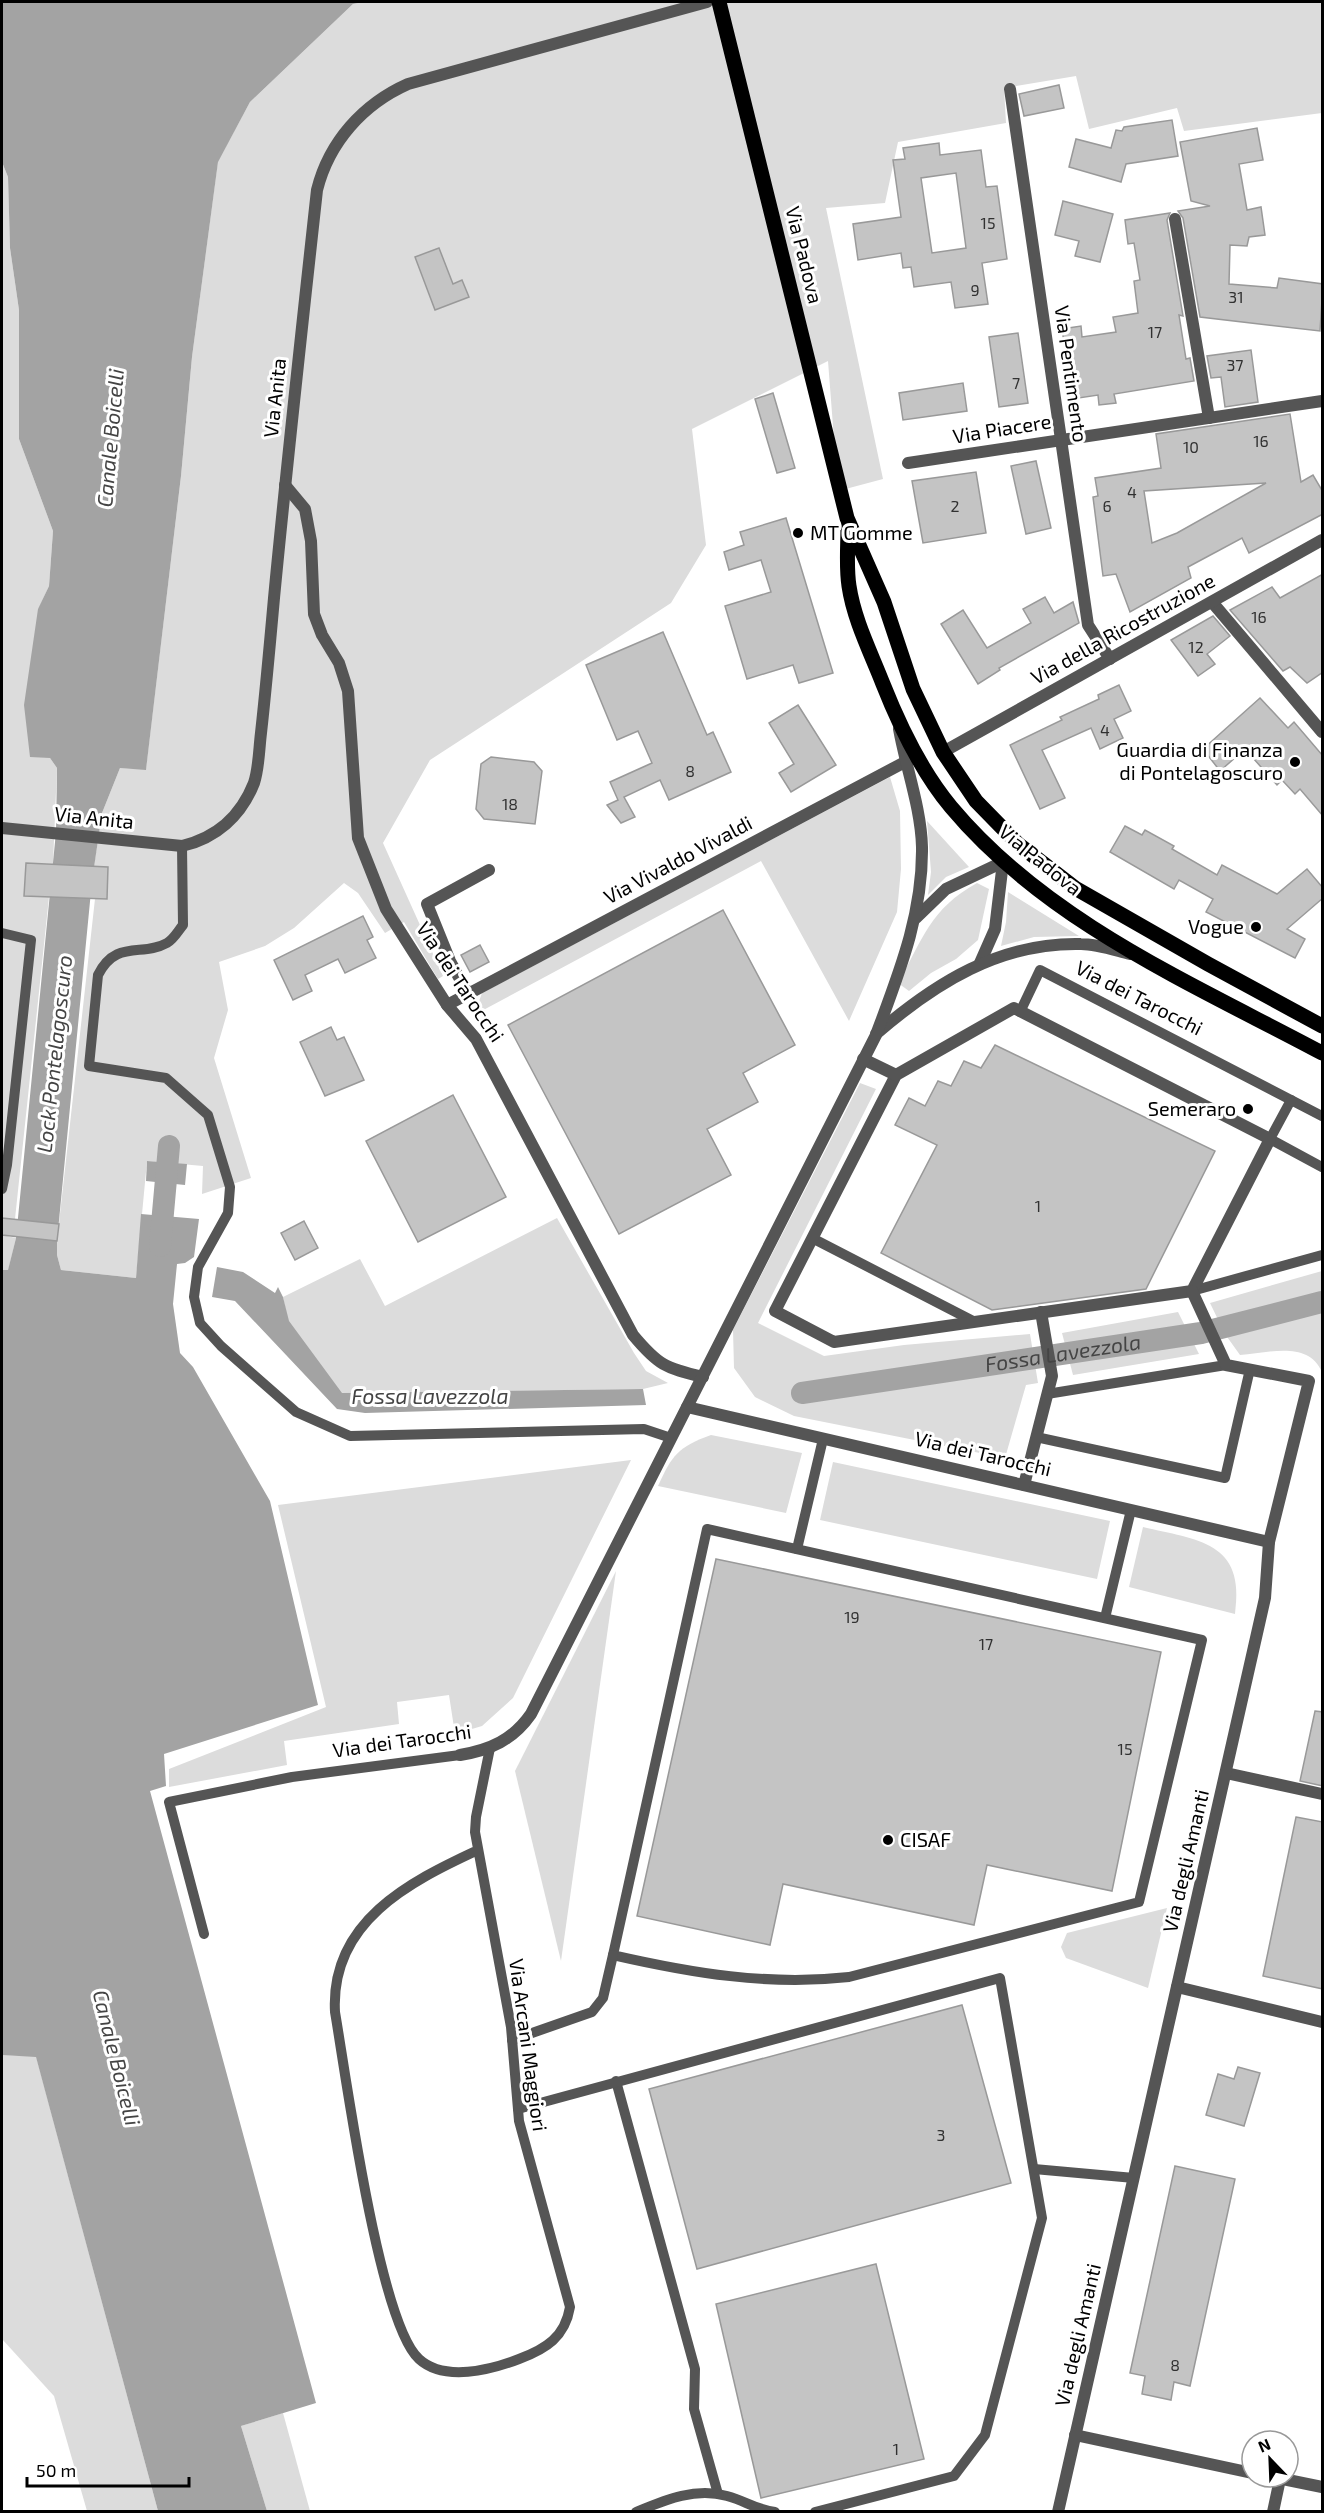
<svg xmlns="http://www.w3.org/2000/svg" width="1324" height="2513" font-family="'Exo 2',sans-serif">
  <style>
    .green { fill: #dcdcdc }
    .water { fill: #a3a3a3 }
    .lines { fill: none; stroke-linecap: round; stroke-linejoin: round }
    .canal { stroke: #a3a3a3; stroke-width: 22 }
    .building { fill: #c4c4c4; stroke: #999; stroke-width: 1.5; fill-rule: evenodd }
    .lane { stroke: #555; stroke-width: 10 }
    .street { stroke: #555; stroke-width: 12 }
    .primary { stroke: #000; stroke-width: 15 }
    .poi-dot { fill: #000; stroke: #fff; stroke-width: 2 }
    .labels { text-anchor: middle; stroke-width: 6; stroke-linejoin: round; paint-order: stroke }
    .number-label { font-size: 16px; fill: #313131 }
    .street-label { font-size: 20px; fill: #000; stroke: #fff }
    .poi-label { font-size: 20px; fill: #000; stroke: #fff; text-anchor: end }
    .water-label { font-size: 21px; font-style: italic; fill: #444; stroke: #fff }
  </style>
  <rect width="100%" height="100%" fill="#fff"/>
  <g class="green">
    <path d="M363 2H1322V113L1184 131 1177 108 1089 129 1076 76 1004 88 1006 123 898 142 885 203 826 208 883 479 838 491 828 361 692 429 706 545 671 603 430 760 383 843 443 976 438 979 404 922 385 933 358 893 344 883 294 928 265 946 219 962 228 1010 214 1058 251 1178 202 1194 203 1166 147 1161 136 1278 61 1270 57 1255V1241L95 899H107L108 867 94 866 102 813 120 768 146 769 181 476 192 357 218 161 250 102 353 4Z"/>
    <path d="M2 162 8 177 10 248 19 310V439L53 531 49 586 38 610 50 758 57 768 53 864 26 863 24 895 49 897 15 1219 2 1218Z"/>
    <path d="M890 777 900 811 901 869 897 912 849 1021 761 861 474 1015 482 993Z"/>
    <path d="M927 821 969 867 946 877 928 895 931 872Z"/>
    <path d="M977 883 989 889 978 940 956 959 931 973 909 991 898 983C923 939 930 909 977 883Z"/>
    <path d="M1008 892 1079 936 1034 937 1001 946 1006 922Z"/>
    <path d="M860 1083 876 1089 758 1323 824 1356 904 1345 1030 1334 1038 1383 1026 1385 1005 1458 794 1416 755 1397 734 1368 733 1330Z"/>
    <path d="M557 1218 634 1353 646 1371 668 1383 643 1389 341 1393 288 1321 283 1297 360 1259 385 1306Z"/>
    <path d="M2 1235 16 1238 8 1271 2 1270Z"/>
    <path d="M1322 1271V1372C1308 1340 1269 1353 1240 1355L1225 1334 1210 1303Z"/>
    <path d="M1178 1312 1199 1354 1073 1375 1062 1333Z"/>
    <path d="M711 1435 802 1453 786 1513 658 1486C672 1455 678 1447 711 1435Z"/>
    <path d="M631 1460 513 1698 482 1726 455 1734 449 1695 397 1702 399 1724 284 1741 287 1765 169 1787V1769L326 1707 278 1505Z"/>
    <path d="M833 1462 1110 1521 1097 1579 820 1520Z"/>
    <path d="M1143 1527C1197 1540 1246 1541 1235 1614L1129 1587Z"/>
    <path d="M616 1571 561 1961 515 1771Z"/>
    <path d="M1167 1908 1148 1988 1066 1958 1061 1947 1067 1933Z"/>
    <path d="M2 2055 36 2056 158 2511H87L54 2396 2 2339Z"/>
    <path d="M283 2413 310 2511H267L241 2426Z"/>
  </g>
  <g class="water">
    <path d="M2 2H363L353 4 250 102 218 162 192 357 181 476 146 770 120 768 102 813 92 881 57 1241V1255L61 1270 136 1278 141 1214 199 1219 194 1257 185 1263 177 1264 173 1304 180 1353 193 1367 270 1501 318 1705 164 1754 166 1786 150 1791 316 2403 241 2426 267 2511H158L36 2057 2 2055V1270H8L16 1238 56 832 57 768 50 758 30 757 24 705 38 609 49 586 53 531 19 439V310L10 248 8 177 2 162Z"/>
    <path d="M147 1161 187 1164 185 1185 146 1181Z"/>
    <path d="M217 1267 243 1272 275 1293 278 1287 283 1297 289 1321 342 1393 643 1389 646 1405 365 1413 337 1409 235 1301 212 1297Z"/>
  </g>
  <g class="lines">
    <g class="canal">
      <path d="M160 1246 169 1146"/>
      <path id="s1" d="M802 1393 1201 1333 1322 1302"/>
    </g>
  </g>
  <g class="building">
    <path d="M1059 85 1064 108 1024 116 1019 94Z"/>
    <path d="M1172 120 1178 156 1126 164 1121 182 1069 167 1076 139 1111 148 1116 130 1122 131 1124 127Z"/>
    <path d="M1257 128 1263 160 1239 164 1247 210 1261 207 1265 235 1249 237 1247 246 1230 245 1229 284 1277 288 1279 278 1323 284 1320 331 1200 317 1183 218 1178 211 1210 206 1191 201 1180 142Z"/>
    <path d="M939 143 940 155 981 150 986 187 997 186 1007 259 982 263 988 304 955 308 951 282 914 287 911 267 903 268 901 253 858 260 853 224 901 217 893 160 905 159 903 148ZM956 173 966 248 932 253 921 178Z"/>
    <path d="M1063 201 1113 214 1100 262 1075 256 1079 241 1055 235Z"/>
    <path d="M1170 213 1167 220 1183 316 1179 315 1186 359 1190 358 1194 381 1114 394 1116 403 1099 405 1098 395 1072 399 1062 329 1081 326 1082 337 1116 332 1113 317 1138 313 1134 281 1140 280 1134 243 1128 244 1125 220Z"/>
    <path d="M439 248 453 284 462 280 469 297 435 310 415 257Z"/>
    <path d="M1018 333 1028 403 999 407 989 337Z"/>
    <path d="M1251 350 1258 402 1225 407 1221 377 1211 378 1207 356Z"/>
    <path d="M963 383 967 411 903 420 899 393Z"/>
    <path d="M773 393 795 468 777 473 755 399Z"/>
    <path d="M1290 414 1301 482 1313 475 1323 492V514L1249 553 1242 538 1188 567 1191 578 1130 612 1116 574 1103 576 1093 497 1098 496 1095 478 1161 468 1156 434ZM1266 483 1177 533 1152 543 1144 491Z"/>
    <path d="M1036 461 1051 528 1026 534 1011 466Z"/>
    <path d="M976 472 986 533 923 543 912 481Z"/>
    <path d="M786 518 833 673 799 683 793 665 747 679 725 606 771 592 761 560 729 570 724 552 744 545 740 532Z"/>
    <path d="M1323 574V672L1307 683 1290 667 1283 671 1230 610 1272 587 1280 598Z"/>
    <path d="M1045 597 1054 613 1073 602 1079 623 999 668 1000 670 978 684 941 624 963 610 987 648 1031 623 1023 609Z"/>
    <path d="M1213 616 1230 636 1207 654 1215 664 1198 676 1171 640Z"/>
    <path d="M663 632 707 735 713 732 731 772 669 800 660 780 624 797 635 817 621 823 607 805 618 800 610 782 652 763 638 731 617 740 586 665Z"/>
    <path d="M1119 685 1131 711 1114 719 1123 738 1100 749 1091 728 1042 750 1065 798 1040 809 1010 745 1062 720 1060 717 1099 699 1098 695Z"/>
    <path d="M1260 698 1288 728 1294 722 1323 756V816L1300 789 1295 794 1282 780 1277 785 1245 749 1220 771 1203 749Z"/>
    <path d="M798 705 836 765 791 792 779 773 794 764 769 723Z"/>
    <path d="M491 757 534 762 542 771 535 824 484 819 476 809 481 764Z"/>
    <path d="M1125 826 1142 835 1145 830 1174 846 1172 849 1217 875 1222 865 1277 894 1307 869 1323 888V898L1287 929 1305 939 1295 958 1206 912 1213 899 1179 880 1174 889 1110 852Z"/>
    <path d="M26 863 108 867 107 899 24 896Z"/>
    <path d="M723 910 795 1045 743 1073 758 1102 707 1129 731 1175 619 1234 508 1025Z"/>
    <path d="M363 916 373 937 367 940 376 958 345 973 338 959 305 975 312 991 293 1000 274 960Z"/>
    <path d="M480 945 489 962 470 972 461 955Z"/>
    <path d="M331 1027 337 1040 344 1037 364 1080 325 1096 300 1042Z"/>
    <path d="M995 1045 1215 1151 1146 1289 992 1310 881 1253 937 1145 895 1125 909 1098 925 1106 938 1081 951 1086 964 1061 981 1068Z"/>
    <path d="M453 1095 506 1197 418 1242 366 1141Z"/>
    <path d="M2 1218 59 1224 57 1241 2 1235Z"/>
    <path d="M304 1221 318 1248 295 1260 281 1233Z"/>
    <path d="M716 1559 1161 1652 1112 1891 987 1865 974 1925 783 1884 770 1945 637 1916Z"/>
    <path d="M1315 1711 1323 1712V1786L1300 1781Z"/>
    <path d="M1296 1817 1323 1822V1989L1263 1976Z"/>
    <path d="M962 2005 1011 2183 697 2269 649 2089Z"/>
    <path d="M1238 2067 1260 2073 1244 2126 1206 2115 1218 2074 1234 2079Z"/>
    <path d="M1175 2166 1235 2179 1190 2386 1174 2382 1171 2400 1142 2394 1145 2376 1130 2373Z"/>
    <path d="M876 2264 924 2459 761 2498 716 2304Z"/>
  </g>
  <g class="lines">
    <g class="lane">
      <path d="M182 846 183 925C178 931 174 939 167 943 142 957 116 939 98 975L89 1066 166 1078 208 1115 230 1187 228 1213 198 1267 194 1297 200 1323 221 1346 296 1412 350 1436 644 1429 671 1438"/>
      <path d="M2 933 31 940 7 1165 2 1189"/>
      <path d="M1020 1012 1040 970 1322 1116"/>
      <path d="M1291 1100 1270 1139 1322 1167"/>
      <path d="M812 1238 975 1322"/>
      <path d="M1192 1291 1322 1255"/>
      <path d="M1047 1394 1226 1365"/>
      <path d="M1036 1437 1225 1478 1250 1369"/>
      <path d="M707 1529 1202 1640 1139 1902 849 1977C768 1986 692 1973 613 1955Z"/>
      <path d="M797 1549 823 1439"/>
      <path d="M1105 1618 1131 1510"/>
      <path d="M478 1850C409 1882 330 1922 335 2012 346 2076 379 2323 419 2359 444 2382 491 2370 519 2359 546 2349 565 2337 570 2307L519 2121 511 2027 475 1832 476 1817 490 1748"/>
      <path d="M204 1934 169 1802 292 1777 460 1755"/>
      <path d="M512 2040 592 2012 603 1998 613 1955"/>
      <path d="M616 2081 695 2369 694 2409 718 2494"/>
      <path d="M518 2109 1000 1978 1042 2218 985 2435 954 2476 815 2512"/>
      <path d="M1034 2169 1134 2178"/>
      <path d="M636 2512C665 2500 695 2487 727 2496 746 2501 754 2509 775 2512"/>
    </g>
    <g class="street">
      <path d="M1010 89 1088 625 1110 659"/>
      <path d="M1175 219 1209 418"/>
      <path d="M908 463 1322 401"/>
      <path d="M285 485 305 509 311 541 314 614 322 635 339 663 348 691 358 838 386 909 447 1005 476 1039 633 1335C658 1365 665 1368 703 1377"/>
      <path d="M1212 602 1322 732"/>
      <path d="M943 752 1322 540"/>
      <path d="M2 828 182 846C216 838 241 816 254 783 259 768 259 749 261 733 266 688 270 643 274 598 287 462 302 326 317 190 329 142 363 104 408 84L707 2"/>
      <path d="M489 870 427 904 450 961 468 994 905 762"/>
      <path d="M916 918 946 889 1003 862 995 929 980 963"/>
      <path d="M447 1005 468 994"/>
      <path d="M1014 1008 1270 1139 1192 1291 834 1342 775 1311 896 1075Z"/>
      <path d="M876 1034C935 983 1000 942 1081 944 1097 944 1114 950 1130 954"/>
      <path d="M863 1059 896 1075"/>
      <path d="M687 1407 1269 1542"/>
      <path d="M1024 1485 1052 1376 1041 1312"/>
      <path d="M460 1755C490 1750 513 1740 531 1714L876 1035C899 973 923 914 922 847 921 808 906 768 899 729"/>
      <path d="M1226 1773 1322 1794"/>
      <path d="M1177 1987 1322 2022"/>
      <path d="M1075 2435 1252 2473"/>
      <path d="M1273 2477 1322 2487"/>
      <path d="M1058 2512 1265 1598 1269 1542 1309 1381 1226 1365 1192 1291"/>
      <path d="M1273 2512 1280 2479"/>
    </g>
    <g class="primary">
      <path d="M719 2 847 518 884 602 913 689 943 752 976 801 1018 844 1075 888 1208 964 1322 1026"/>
      <path d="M848 527C848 546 846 567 849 586 854 620 871 653 883 684 900 727 921 771 951 807 1047 922 1193 984 1322 1053"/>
    </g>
  </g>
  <g class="poi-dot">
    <circle cx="798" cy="533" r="6"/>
    <circle cx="1295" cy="762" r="6"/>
    <circle cx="1256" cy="927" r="6"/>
    <circle cx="1248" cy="1109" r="6"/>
    <circle cx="888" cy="1840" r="6"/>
  </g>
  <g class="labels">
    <g class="number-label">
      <text x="988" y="229">15</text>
      <text x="975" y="296">9</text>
      <text x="1236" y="303">31</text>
      <text x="1155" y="338">17</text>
      <text x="1235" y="371">37</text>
      <text x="1016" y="389">7</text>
      <text x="1261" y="447">16</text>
      <text x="1191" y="453">10</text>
      <text x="1132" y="498">4</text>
      <text x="955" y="512">2</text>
      <text x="1107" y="512">6</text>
      <text x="1259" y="623">16</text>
      <text x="1196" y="653">12</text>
      <text x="1105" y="736">4</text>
      <text x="690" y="777">8</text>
      <text x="510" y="810">18</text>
      <text x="1038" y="1212">1</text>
      <text x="852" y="1623">19</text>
      <text x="986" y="1650">17</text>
      <text x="1125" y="1755">15</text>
      <text x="941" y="2141">3</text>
      <text x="1175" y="2371">8</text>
      <text x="896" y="2455">1</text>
    </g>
    <g class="street-label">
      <text transform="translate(804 255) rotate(76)" y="7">Via Padova</text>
      <text transform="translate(1071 374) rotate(82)" y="7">Via Pentimento</text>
      <text transform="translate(275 398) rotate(-84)" y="7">Via Anita</text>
      <text transform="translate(1002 429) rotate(-9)" y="7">Via Piacere</text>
      <text transform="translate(1123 629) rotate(-29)" y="7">Via della Ricostruzione</text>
      <text transform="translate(94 818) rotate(6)" y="7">Via Anita</text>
      <text transform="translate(678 860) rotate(-28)" y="7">Via Vivaldo Vivaldi</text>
      <text transform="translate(1040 860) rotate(39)" y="7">Via Padova</text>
      <text transform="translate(460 982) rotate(56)" y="7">Via dei Tarocchi</text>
      <text transform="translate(1139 998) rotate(27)" y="7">Via dei Tarocchi</text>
      <text transform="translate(983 1454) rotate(13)" y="7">Via dei Tarocchi</text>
      <text transform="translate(402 1741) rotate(-8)" y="7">Via dei Tarocchi</text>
      <text transform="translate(1186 1861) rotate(-77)" y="7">Via degli Amanti</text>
      <text transform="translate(528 2045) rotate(82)" y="7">Via Arcani Maggiori</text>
      <text transform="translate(1078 2335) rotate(-77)" y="7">Via degli Amanti</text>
    </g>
    <g class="poi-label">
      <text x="810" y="540" text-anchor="start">MT Gomme</text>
      <text x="1283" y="757">Guardia di Finanza<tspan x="1283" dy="23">di Pontelagoscuro</tspan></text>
      <text x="1244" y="934">Vogue</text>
      <text x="1236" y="1116">Semeraro</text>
      <text x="900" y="1847" text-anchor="start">CISAF</text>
    </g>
    <g class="water-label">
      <text transform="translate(111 438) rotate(-85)" y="7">Canale Boicelli</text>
      <text transform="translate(55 1054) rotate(-84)" y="7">Lock Pontelagoscuro</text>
      <text dy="7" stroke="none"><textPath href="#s1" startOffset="264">Fossa Lavezzola</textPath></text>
      <text x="430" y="1404">Fossa Lavezzola</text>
      <text transform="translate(116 2058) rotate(76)" y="7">Canale Boicelli</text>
    </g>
  </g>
  <rect width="1324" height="2513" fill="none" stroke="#000000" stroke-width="6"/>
  <g transform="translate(1270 2459) rotate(337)"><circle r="28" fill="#ffffff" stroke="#999999" stroke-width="1.5"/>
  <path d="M0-4.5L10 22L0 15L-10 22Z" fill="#000000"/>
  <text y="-9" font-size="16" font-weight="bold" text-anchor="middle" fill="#000000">N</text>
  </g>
  <path d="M27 2477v9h162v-9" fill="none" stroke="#000000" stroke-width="3"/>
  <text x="36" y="2477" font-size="18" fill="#000000" stroke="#ffffff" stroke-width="4.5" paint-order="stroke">50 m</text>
</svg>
